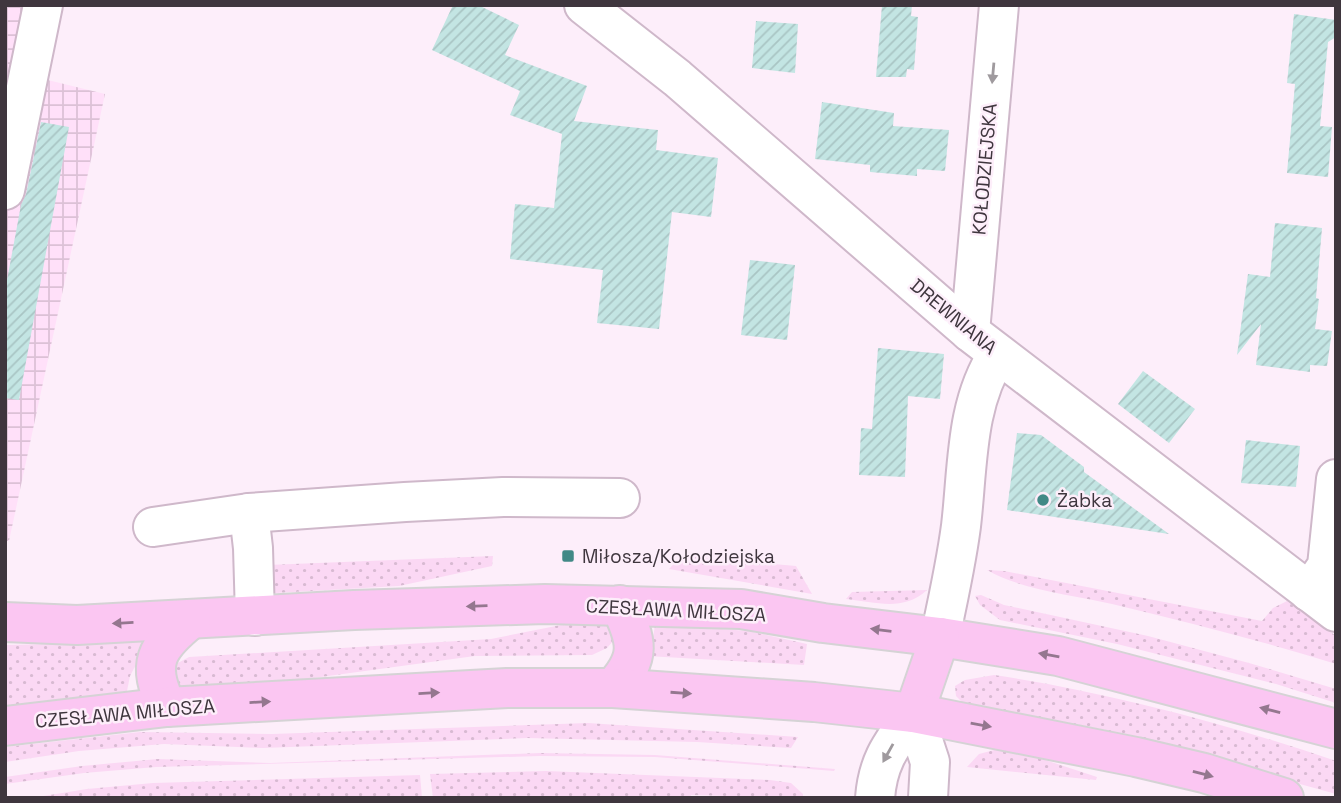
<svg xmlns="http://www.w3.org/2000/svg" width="1341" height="803" font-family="'Space Grotesk',sans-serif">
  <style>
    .industrial { fill: url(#industrial-grid) }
    .grass { fill: url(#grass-dots) }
    .building { fill: url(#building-hatch) }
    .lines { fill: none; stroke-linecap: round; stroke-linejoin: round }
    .minor-casing { stroke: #cfb8ca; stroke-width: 42 }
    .major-casing { stroke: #d5d3d5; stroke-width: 42 }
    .minor { stroke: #fff; stroke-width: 38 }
    .major { stroke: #fbc6f2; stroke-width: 38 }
    .oneway { fill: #9f9a9e }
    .oneway2 { fill: #94778f }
    .poi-dot { fill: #418986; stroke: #fdeefa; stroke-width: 2.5 }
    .labels { text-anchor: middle; stroke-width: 5; stroke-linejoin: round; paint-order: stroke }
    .street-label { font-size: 19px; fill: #3f363e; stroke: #fdeefa }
    .poi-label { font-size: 19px; fill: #3f363e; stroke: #fdeefa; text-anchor: start }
  </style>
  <defs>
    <pattern id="industrial-grid" width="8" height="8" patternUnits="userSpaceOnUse" patternTransform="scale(1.75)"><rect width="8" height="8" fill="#ffe0f9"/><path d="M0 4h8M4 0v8" fill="none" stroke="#dcc1d6"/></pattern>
    <pattern id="grass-dots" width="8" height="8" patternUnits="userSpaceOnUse" patternTransform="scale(1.75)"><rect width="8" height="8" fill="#fbd8f4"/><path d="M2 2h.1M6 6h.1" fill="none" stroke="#d8bad2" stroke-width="1.8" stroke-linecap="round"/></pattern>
    <pattern id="building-hatch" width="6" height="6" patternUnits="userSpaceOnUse" patternTransform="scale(1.75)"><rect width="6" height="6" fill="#c3e5e3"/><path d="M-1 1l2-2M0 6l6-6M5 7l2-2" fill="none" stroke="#a9c5c4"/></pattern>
  </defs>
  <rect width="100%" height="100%" fill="#fdeefa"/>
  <path class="industrial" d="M5 5H24L11 71 105 94 9 541H5Z"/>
  <g class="grass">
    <path d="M493 556 492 566 399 586 275 593 268 584V565Z"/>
    <path d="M681 556 796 566 812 594 669 569Z"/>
    <path d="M987 570 1004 571 1262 621 1273 608 1287 601 1336 636V664C1262 641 1187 622 1112 604 1070 594 1024 591 987 570Z"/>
    <path d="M927 590C903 612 876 602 846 599L852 592Z"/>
    <path d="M981 595 1004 605 1148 636 1249 663 1336 689V703L1276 684 1117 644 1000 620 980 605 975 596Z"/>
    <path d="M605 622 613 625 615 639 607 648 592 655 475 656 284 682 180 688 176 687 171 670 176 664 189 657 491 639 561 625Z"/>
    <path d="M655 624 748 631 807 644 804 665 647 656 652 646Z"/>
    <path d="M142 642 145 647 130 676 127 691 5 707V645Z"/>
    <path d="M994 675C1107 692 1228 724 1336 761V794L1106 730 962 702 956 696 955 686 965 680Z"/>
    <path d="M588 723 798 737 791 748 697 742 527 738 263 748 164 744 79 751 5 762V747L140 732 272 734Z"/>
    <path d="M998 749 1030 755 1097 777 1096 780 967 767 979 754Z"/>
    <path d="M540 753 655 755 835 769 834 771 655 757 540 756 156 767 84 773 5 784V777L82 766 158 759 270 763Z"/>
    <path d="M546 771 770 780 791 783 803 794V798L691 795 690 798H433L430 774Z"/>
    <path d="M420 775 422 798H31L87 789 153 783Z"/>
  </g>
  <g class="building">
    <path d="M453 5H478L519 25 505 55 587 86 574 121 658 130 656 150 718 158 711 217 672 212 659 329 597 323 603 270 510 259 515 204 554 208 562 134 510 115 520 91 432 50Z"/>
    <path d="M882 5H912L911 16 918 17 914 70 907 69 906 77H876Z"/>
    <path d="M1294 14 1336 20V37L1328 42 1320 126 1332 127 1328 177 1287 173 1295 84 1287 83Z"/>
    <path d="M756 21 798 24 795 73 752 68Z"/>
    <path d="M822 102 894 113 893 126 949 130 945 171 917 169V176L870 172V165L815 159Z"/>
    <path d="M41 122 69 127 19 400 5 398V291L21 205 26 194Z"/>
    <path d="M1275 223 1322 228 1316 298 1319 299 1315 329 1332 331 1327 366 1310 365V372L1256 365 1261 324 1237 355 1248 274 1270 277Z"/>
    <path d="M750 260 795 265 787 340 741 335Z"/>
    <path d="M878 348 944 354 940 399 908 396 905 477 859 475 861 428 872 429Z"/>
    <path d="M1143 371 1195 409 1169 443 1118 404Z"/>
    <path d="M1017 433 1041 435 1084 467V472L1169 534 1007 510Z"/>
    <path d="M1246 440 1300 446 1296 487 1241 483Z"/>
  </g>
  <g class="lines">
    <defs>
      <g id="minor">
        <path d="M584 5 677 78 970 332 1336 612"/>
        <path d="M5 190 43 5"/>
        <path d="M970 332 999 5"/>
        <path d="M249 513 253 548 255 616"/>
        <path d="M153 527 249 513 405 502 503 497 620 498"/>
        <path d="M1309 592 1327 566 1336 479"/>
        <path d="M940 637C948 600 956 564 961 526 968 467 965 404 998 354"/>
        <path d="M914 713 930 762 928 798"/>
        <path d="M875 798C878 759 893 743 914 713"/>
      </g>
      <g id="major">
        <path d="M5 622 77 625 354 610 545 604 741 609 823 623 940 637 1058 656 1336 729"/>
        <path d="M613 688C642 657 637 641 620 605"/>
        <path d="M167 707C146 664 155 648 191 619"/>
        <path d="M914 713 940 637"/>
        <path d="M5 726 167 707 507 688H613L814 702 914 713 1136 757 1204 773 1284 798"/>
      </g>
    </defs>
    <use href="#minor" class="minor-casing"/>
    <use href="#major" class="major-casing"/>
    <use href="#minor" class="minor"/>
    <use href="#major" class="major"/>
  </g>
  <defs><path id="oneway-solid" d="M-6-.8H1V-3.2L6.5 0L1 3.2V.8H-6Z" transform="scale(1.75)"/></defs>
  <g class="oneway">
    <use href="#oneway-solid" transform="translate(993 73) rotate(95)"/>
    <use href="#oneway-solid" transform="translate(888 753) rotate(119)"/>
  </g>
  <g class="oneway2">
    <use href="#oneway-solid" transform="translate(477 606) rotate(178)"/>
    <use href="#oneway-solid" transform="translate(123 623) rotate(177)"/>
    <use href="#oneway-solid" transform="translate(881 630) rotate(-173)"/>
    <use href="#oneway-solid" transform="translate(1049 655) rotate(-170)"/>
    <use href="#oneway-solid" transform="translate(429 693) rotate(-3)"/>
    <use href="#oneway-solid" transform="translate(681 693) rotate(4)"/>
    <use href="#oneway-solid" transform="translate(260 702) rotate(-3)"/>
    <use href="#oneway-solid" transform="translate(1270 710) rotate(-166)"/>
    <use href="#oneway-solid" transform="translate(981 725) rotate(10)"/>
    <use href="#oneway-solid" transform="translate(1203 774) rotate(15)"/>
  </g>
  <g class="poi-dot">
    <circle cx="1043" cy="500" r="7"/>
    <rect x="561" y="549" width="14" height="14" rx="3.5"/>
  </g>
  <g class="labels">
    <g class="street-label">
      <text transform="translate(984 169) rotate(-85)" y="7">KOŁODZIEJSKA</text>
      <text transform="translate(954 316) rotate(40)" y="7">DREWNIANA</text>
      <text transform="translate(676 610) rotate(3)" y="7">CZESŁAWA MIŁOSZA</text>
      <text transform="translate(125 713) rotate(-5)" y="7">CZESŁAWA MIŁOSZA</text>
    </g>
    <g class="poi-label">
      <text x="1057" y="507">Żabka</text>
      <text x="582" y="563">Miłosza/Kołodziejska</text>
    </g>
  </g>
  <rect width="1341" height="803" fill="none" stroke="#3f363e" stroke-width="14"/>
</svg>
